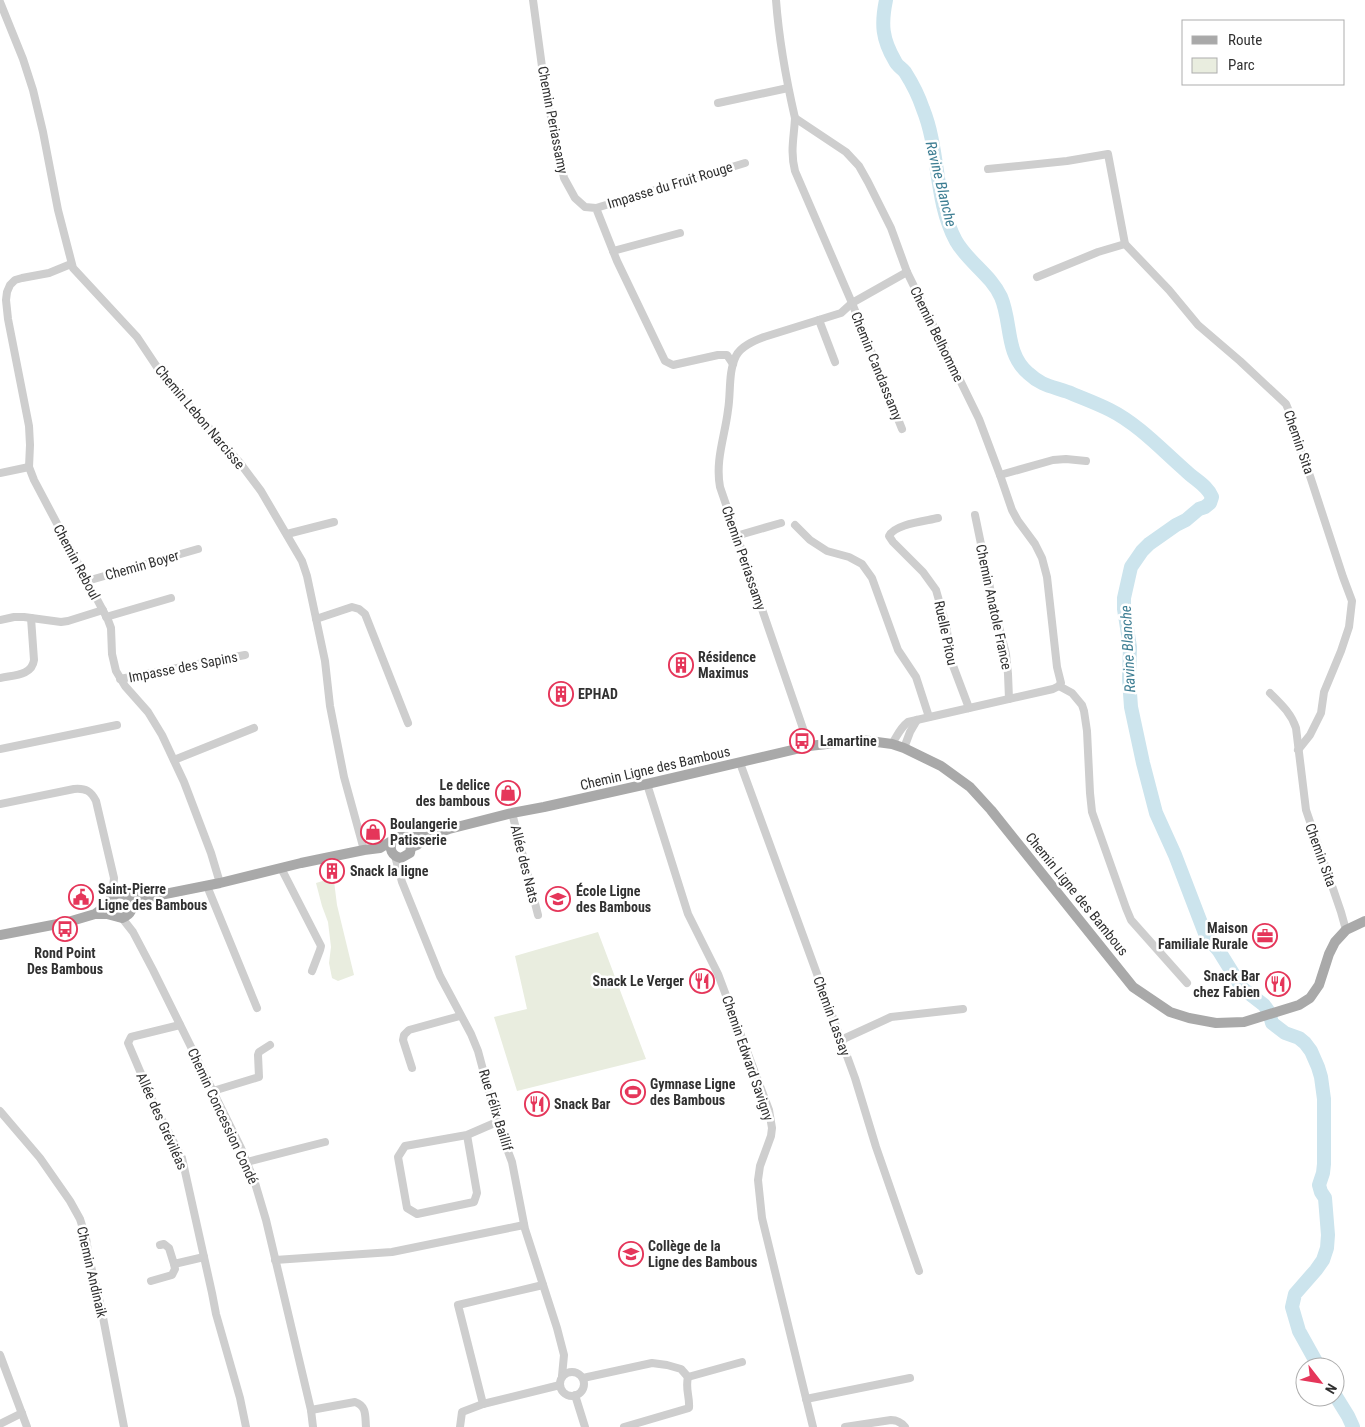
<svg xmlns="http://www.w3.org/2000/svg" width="1365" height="1427" font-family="'Roboto Condensed',sans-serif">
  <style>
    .green { fill: #e9eddf }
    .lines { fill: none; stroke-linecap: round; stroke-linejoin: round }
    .river { stroke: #cce4ed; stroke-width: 14 }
    .minor { stroke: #cecece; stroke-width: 8 }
    .major { stroke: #a9a9a9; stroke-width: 10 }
    .labels { text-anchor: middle; stroke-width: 5; stroke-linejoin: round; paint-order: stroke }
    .street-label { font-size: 14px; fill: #313131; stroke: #fff }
    .poi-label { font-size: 14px; font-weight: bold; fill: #313131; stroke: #fff; text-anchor: start }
    .water-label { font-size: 15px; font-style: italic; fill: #3e7e93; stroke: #fff }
  </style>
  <rect width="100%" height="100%" fill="#fff"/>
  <g class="green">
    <path d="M329 879 334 881 337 905 354 975 338 981 332 978 329 963 331 947 328 922 322 906 316 883Z"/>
    <path d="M598 932 646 1059 517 1091 494 1017 527 1009 515 956Z"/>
  </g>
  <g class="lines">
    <g class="river">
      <path d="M886 0C881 24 882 39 895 61 897 66 902 68 905 72 912 83 919 97 923 109 940 151 934 200 956 241 968 262 991 275 1001 297 1012 323 1005 353 1028 373 1042 386 1051 386 1068 392 1082 398 1096 403 1110 410 1138 424 1162 450 1186 471 1195 480 1207 485 1212 497L1210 503 1205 507 1199 509 1186 520 1176 525 1149 544 1142 551 1131 567 1124 598V609L1130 647 1129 679 1131 707 1143 763 1156 813 1175 855 1206 936 1219 951 1242 988 1264 1005 1269 1012 1272 1023 1285 1033 1299 1038 1305 1043 1311 1051 1318 1067 1321 1077 1324 1099V1164L1323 1173 1319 1185 1321 1192 1325 1198 1328 1235 1327 1248 1323 1260 1316 1270 1295 1294 1292 1307 1299 1331 1319 1367"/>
      <path d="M1335 1395 1348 1416 1353 1427"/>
    </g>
    <g class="minor">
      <path d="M533 0 545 89 564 178 575 198 585 207 596 208 617 261 665 361 673 365 718 355H727L733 364"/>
      <path d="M776 0C779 40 786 79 795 118L846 152 859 166 868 182 891 228 907 272 979 419 1000 475 1012 510 1018 521 1035 544 1042 558 1047 577 1057 667 1061 683 1059 686 1053 689 908 722C900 728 897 736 892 744"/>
      <path d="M0 2 23 59 33 90 43 132 58 210 73 268 137 337 163 376 240 463 261 491 302 561 307 576 325 661 330 706 344 777 364 850"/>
      <path d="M718 103 788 88"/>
      <path d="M795 118C794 138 790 151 795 171L852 303 902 429"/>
      <path d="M988 169 1067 161 1108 154 1125 244 1169 290 1198 325 1240 361 1286 404 1291 416 1293 429 1310 476 1343 577 1352 601 1349 627 1341 651 1324 692 1321 713 1310 735 1298 750"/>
      <path d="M596 208 745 163"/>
      <path d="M613 251 680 233"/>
      <path d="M71 264 49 273 22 278 15 280 10 285 7 292 6 300 8 319 29 426 30 445 29 467 34 480 108 620 111 628 112 654 116 671 125 686 148 712 162 735 184 782 211 853 220 883"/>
      <path d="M1037 277 1098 252 1125 244"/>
      <path d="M819 320 835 362"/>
      <path d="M0 473 29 467"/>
      <path d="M1000 475 1053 460 1066 459 1086 461"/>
      <path d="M975 515 994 607 1006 654 1008 674 1009 699"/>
      <path d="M938 518C926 521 894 524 889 536L893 542 923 572 936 590 946 625 952 663 969 708"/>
      <path d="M795 525 810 540 827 551 849 557 862 564 872 578 898 650 916 677 929 717"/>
      <path d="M287 534 334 522"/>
      <path d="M736 536 781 523"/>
      <path d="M87 581 198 549"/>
      <path d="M106 617 171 598"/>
      <path d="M316 619 352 607 359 609 365 614 408 723"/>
      <path d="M0 620 14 617H24L61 622 68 621 103 610"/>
      <path d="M0 678C13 675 32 676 34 660L31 618"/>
      <path d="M120 679 245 655"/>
      <path d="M1059 686 1072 693 1082 705 1084 711 1087 731 1090 793 1092 812 1126 908 1131 920 1187 983"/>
      <path d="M1270 693C1281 704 1291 713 1296 728L1306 810 1341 912 1346 930"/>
      <path d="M809 746 720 487C715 460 725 436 728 410 731 393 728 372 736 356 741 346 754 341 764 337L841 313 852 303 907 272"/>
      <path d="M904 748 910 732 917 720"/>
      <path d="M0 749 117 725"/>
      <path d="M174 760 254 728"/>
      <path d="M740 763 855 1078 876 1147 919 1271"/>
      <path d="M647 784 688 914 718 974 769 1110 772 1128 771 1136 760 1166 758 1180 762 1218 813 1427"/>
      <path d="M0 804 74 789C86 788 91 791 96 801L114 878 112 897"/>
      <path d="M512 813 538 915"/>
      <path d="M395 856 402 882 440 976 471 1034 478 1051 497 1122 512 1162 525 1229 557 1328 564 1355 562 1376"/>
      <path d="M281 868 321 946 320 950 312 971"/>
      <path d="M207 886 257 1008"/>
      <path d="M122 918 133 932 153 970 241 1148 255 1183 266 1220 311 1410 313 1427"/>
      <path d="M180 1025 131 1037 128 1043 157 1111 182 1158 212 1293 216 1314 240 1398 246 1427"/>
      <path d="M841 1040 891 1017 963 1009"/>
      <path d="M412 1068 403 1040 404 1035 409 1030 460 1016"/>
      <path d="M213 1091 259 1077 258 1055 259 1052 270 1045"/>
      <path d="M0 1111 40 1158 70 1201 80 1219 86 1238 89 1258 101 1307 124 1427"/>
      <path d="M467 1135 477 1193 474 1202 417 1214 407 1208 398 1157 405 1146 467 1135 497 1122"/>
      <path d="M247 1162 325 1142"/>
      <path d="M160 1245 164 1244 169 1248 174 1264 204 1257"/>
      <path d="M275 1260 392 1252 524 1225"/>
      <path d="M151 1281 172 1275 175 1269 174 1264"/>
      <path d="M0 1355 27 1427"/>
      <circle cx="572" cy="1384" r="12"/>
      <path d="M688 1377 742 1362"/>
      <path d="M583 1378 652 1363 667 1365 681 1369 688 1377"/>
      <path d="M575 1395 585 1427"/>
      <path d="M806 1399 910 1378"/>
      <path d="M483 1404 458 1305 543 1285"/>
      <path d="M311 1410 355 1402C367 1406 365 1416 366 1427"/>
      <path d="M0 1424 22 1413"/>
      <path d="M460 1427 462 1412 483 1404 560 1385"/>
      <path d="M624 1427 689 1408C690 1397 685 1389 688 1377"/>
      <path d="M845 1427 891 1420C897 1420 901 1422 905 1427"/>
    </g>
    <g class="major">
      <path d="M393 840C388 849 392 856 401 858L410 853 411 847V843"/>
      <path d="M411 847 417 845 426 837 449 829 512 813 544 807 647 784 809 746 862 740 892 744 904 748 941 766 970 787 991 810 1133 987 1170 1012 1189 1018 1216 1023 1244 1022 1299 1005 1310 998 1319 985 1329 954 1335 942 1346 930 1365 921"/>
      <path d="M128 896 145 898 220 883 301 863 364 850 380 848 398 837H426"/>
      <path d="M0 935 68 922 95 914H107L122 918C130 915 133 910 132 902L126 895C113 890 113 898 105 906 102 909 99 911 95 914"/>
    </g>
  </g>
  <defs>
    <symbol id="building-ring" viewBox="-11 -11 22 22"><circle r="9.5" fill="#fff" stroke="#e5365a" stroke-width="1.5"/><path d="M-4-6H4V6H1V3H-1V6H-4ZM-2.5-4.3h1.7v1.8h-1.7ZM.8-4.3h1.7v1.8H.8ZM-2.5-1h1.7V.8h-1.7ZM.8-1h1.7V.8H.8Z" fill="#e5365a"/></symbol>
    <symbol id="bus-ring" viewBox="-11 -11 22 22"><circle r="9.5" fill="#fff" stroke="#e5365a" stroke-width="1.5"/><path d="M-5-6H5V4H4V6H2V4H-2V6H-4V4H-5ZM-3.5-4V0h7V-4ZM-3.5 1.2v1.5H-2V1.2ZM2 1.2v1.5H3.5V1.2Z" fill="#e5365a"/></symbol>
    <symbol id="shop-ring" viewBox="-11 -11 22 22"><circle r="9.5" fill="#fff" stroke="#e5365a" stroke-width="1.5"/><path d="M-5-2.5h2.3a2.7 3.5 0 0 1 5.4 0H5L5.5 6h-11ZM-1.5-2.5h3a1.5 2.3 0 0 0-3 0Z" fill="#e5365a"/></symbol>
    <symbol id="civic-ring" viewBox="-11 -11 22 22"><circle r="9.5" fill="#fff" stroke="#e5365a" stroke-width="1.5"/><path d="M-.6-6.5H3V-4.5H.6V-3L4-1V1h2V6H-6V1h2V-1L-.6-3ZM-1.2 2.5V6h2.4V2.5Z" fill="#e5365a"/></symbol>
    <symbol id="school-ring" viewBox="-11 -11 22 22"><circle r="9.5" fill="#fff" stroke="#e5365a" stroke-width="1.5"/><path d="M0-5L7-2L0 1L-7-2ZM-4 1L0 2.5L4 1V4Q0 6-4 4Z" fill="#e5365a"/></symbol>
    <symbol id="office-ring" viewBox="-11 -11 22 22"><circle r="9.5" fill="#fff" stroke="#e5365a" stroke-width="1.5"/><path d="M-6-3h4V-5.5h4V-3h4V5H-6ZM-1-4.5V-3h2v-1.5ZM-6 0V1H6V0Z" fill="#e5365a"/></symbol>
    <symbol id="restaurant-ring" viewBox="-11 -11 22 22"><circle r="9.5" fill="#fff" stroke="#e5365a" stroke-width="1.5"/><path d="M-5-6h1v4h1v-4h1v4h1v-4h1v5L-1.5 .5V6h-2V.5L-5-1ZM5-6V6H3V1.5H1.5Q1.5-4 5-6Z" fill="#e5365a"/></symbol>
    <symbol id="stadium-ring" viewBox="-11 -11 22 22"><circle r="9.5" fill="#fff" stroke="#e5365a" stroke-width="1.5"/><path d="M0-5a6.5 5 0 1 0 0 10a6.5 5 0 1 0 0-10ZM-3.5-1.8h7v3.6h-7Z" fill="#e5365a"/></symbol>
  </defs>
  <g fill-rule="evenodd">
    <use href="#building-ring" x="667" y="651" width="28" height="28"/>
    <use href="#building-ring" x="547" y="680" width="28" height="28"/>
    <use href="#bus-ring" x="788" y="727" width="28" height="28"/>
    <use href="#shop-ring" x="494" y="779" width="28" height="28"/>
    <use href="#shop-ring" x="359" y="818" width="28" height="28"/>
    <use href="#building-ring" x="318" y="857" width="28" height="28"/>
    <use href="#civic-ring" x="67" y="883" width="28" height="28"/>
    <use href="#school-ring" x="544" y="885" width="28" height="28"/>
    <use href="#bus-ring" x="51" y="915" width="28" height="28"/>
    <use href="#office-ring" x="1251" y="922" width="28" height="28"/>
    <use href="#restaurant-ring" x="688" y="967" width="28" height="28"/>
    <use href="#restaurant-ring" x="1264" y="970" width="28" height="28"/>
    <use href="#stadium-ring" x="619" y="1078" width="28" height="28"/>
    <use href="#restaurant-ring" x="523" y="1090" width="28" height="28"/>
    <use href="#school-ring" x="617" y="1240" width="28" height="28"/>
  </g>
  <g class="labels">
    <g class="street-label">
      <text transform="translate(553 120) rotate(79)" y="5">Chemin Periassamy</text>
      <text transform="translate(670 185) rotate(-17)" y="5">Impasse du Fruit Rouge</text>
      <text transform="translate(937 334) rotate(64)" y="5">Chemin Belhomme</text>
      <text transform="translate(877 366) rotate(68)" y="5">Chemin Candassamy</text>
      <text transform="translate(200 417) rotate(50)" y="5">Chemin Lebon Narcisse</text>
      <text transform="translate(1299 442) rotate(71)" y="5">Chemin Sita</text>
      <text transform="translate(744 558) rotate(71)" y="5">Chemin Periassamy</text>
      <text transform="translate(77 562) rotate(62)" y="5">Chemin Reboul</text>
      <text transform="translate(142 565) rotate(-16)" y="5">Chemin Boyer</text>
      <text transform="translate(994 607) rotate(78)" y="5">Chemin Anatole France</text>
      <text transform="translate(946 633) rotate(78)" y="5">Ruelle Pitou</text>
      <text transform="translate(183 667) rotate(-11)" y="5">Impasse des Sapins</text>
      <text transform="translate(655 768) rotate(-13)" y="5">Chemin Ligne des Bambous</text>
      <text transform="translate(1321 855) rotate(70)" y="5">Chemin Sita</text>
      <text transform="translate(525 864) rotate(76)" y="5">Allée des Nats</text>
      <text transform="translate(1077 894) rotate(51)" y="5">Chemin Ligne des Bambous</text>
      <text transform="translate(832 1016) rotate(70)" y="5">Chemin Lassay</text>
      <text transform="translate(748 1058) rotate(71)" y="5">Chemin Edward Savigny</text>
      <text transform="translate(496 1110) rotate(73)" y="5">Rue Félix Baillif</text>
      <text transform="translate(223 1116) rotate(65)" y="5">Chemin Concession Condé</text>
      <text transform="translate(162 1121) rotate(66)" y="5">Allée des Gréviléas</text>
      <text transform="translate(92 1272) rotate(77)" y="5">Chemin Andinaik</text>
    </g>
    <g class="poi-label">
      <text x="698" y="662">Résidence<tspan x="698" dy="16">Maximus</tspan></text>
      <text x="578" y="699">EPHAD</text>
      <text x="820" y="746">Lamartine</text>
      <text x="490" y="790" text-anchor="end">Le delice<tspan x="490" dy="16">des bambous</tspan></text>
      <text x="390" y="829">Boulangerie<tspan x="390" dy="16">Patisserie</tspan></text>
      <text x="350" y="876">Snack la ligne</text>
      <text x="98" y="894">Saint-Pierre<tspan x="98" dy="16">Ligne des Bambous</tspan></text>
      <text x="576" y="896">École Ligne<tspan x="576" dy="16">des Bambous</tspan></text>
      <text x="1248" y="933" text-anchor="end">Maison<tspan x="1248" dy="16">Familiale Rurale</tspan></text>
      <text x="65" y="958" text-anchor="middle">Rond Point<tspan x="65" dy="16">Des Bambous</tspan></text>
      <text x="1260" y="981" text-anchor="end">Snack Bar<tspan x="1260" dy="16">chez Fabien</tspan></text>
      <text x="684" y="986" text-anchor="end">Snack Le Verger</text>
      <text x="650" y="1089">Gymnase Ligne<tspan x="650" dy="16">des Bambous</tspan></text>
      <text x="554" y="1109">Snack Bar</text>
      <text x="648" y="1251">Collège de la<tspan x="648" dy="16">Ligne des Bambous</tspan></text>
    </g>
    <g class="water-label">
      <text transform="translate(941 184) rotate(76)" y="5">Ravine Blanche</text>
      <text transform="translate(1128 649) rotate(-93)" y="5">Ravine Blanche</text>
    </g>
  </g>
  <rect x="1182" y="20" width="162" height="65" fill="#ffffff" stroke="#adadad"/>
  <rect x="1192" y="36" width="25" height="8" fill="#a9a9a9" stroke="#adadad"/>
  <text x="1228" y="45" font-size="15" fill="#313131">Route</text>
  <rect x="1192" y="58" width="25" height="15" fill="#e9eddf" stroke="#adadad"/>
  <text x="1228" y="70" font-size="15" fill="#313131">Parc</text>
  <g transform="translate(1320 1382) rotate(121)"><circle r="24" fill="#ffffff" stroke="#adadad"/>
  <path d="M0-4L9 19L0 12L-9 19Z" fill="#e5365a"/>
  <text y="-8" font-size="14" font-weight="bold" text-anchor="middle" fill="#313131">N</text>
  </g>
</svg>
